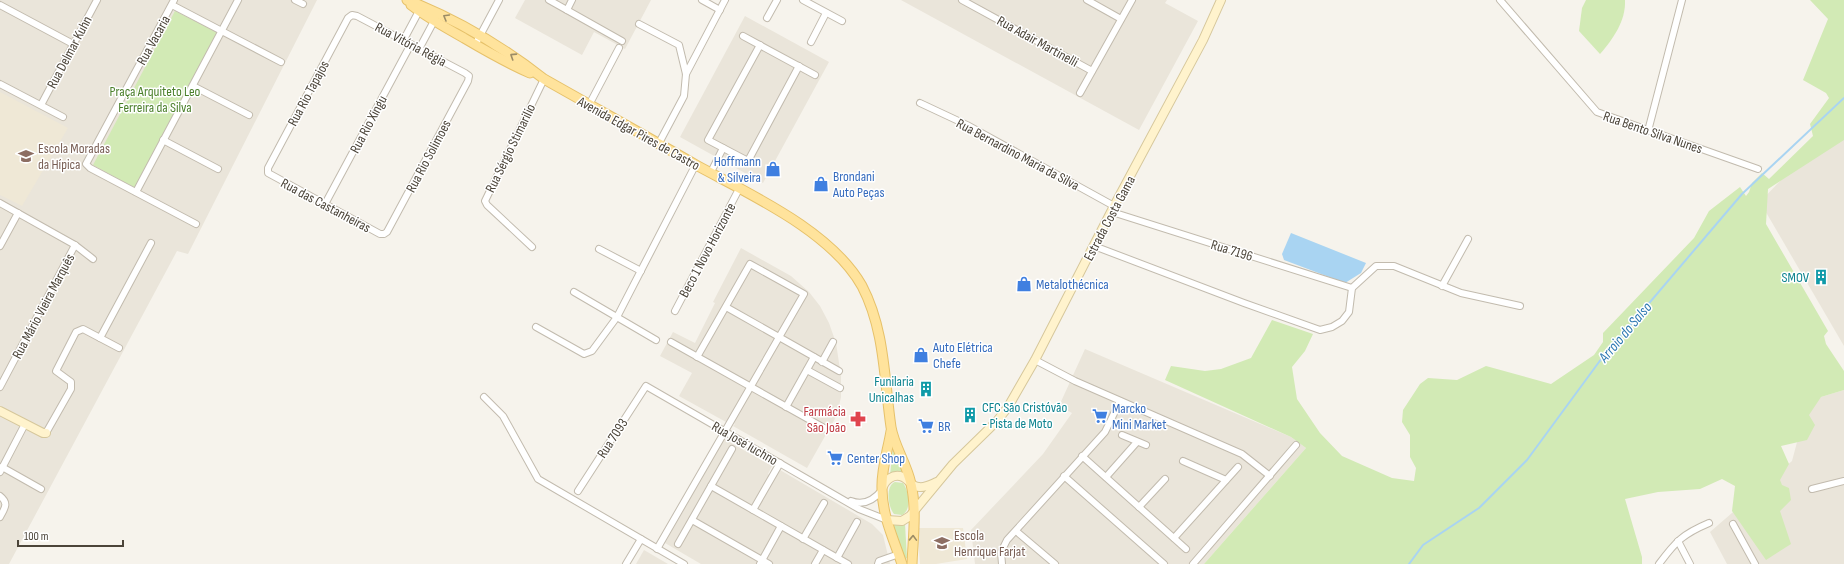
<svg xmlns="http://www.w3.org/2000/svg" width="1844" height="564" font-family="'Sofia Sans Condensed',sans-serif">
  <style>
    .residential { fill: #eae5da }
    .education { fill: #efe8d6 }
    .green { fill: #d2eab5 }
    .water { fill: #a9d4f2 }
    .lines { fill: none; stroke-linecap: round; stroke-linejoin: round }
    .stream { stroke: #a9d4f2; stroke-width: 2 }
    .street-casing { stroke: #c2bbae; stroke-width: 8 }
    .secondary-casing { stroke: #d6c79b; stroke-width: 10 }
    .primary-casing { stroke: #e6c16a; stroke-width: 11 }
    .street { stroke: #fff; stroke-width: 6 }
    .secondary { stroke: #fff3cd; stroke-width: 8 }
    .primary { stroke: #ffe39c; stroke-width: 9 }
    .oneway { stroke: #9c8c66 }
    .labels { text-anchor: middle; stroke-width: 3; stroke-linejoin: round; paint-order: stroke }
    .street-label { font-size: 14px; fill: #4b4439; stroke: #fff }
    .park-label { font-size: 14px; fill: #4a7f2a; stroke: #fff }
    .education-label { font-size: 14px; fill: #785e54; stroke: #fff; text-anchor: start }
    .shop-label { font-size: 14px; fill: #366cbe; stroke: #fff; text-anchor: start }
    .culture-label { font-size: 14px; fill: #0d838f; stroke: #fff; text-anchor: end }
    .health-label { font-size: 14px; fill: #be3a42; stroke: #fff; text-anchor: end }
    .water-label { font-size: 15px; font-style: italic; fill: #2e7ab2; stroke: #fff }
  </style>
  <rect width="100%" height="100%" fill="#f6f3ec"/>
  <g class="residential">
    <path d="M0 0H317L188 254 177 251 9 564H0Z"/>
    <path d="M525 0H651L625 49 594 32 582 55 515 18Z"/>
    <path d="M901 0H1167L1165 3 1198 21 1139 130Z"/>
    <path d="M745 16 829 62 763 183 680 137Z"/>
    <path d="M1844 114V346L1760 202Z"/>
    <path d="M741 248 791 276 809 292 820 306 829 323 836 343 841 376V397L837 415 807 468 733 426 735 424 728 419 726 422 679 396 692 373 660 356 673 332 695 343 715 303 713 302Z"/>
    <path d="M1085 349 1291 437 1306 448 1204 564H975L971 530 1043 454 1072 413 1059 406Z"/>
    <path d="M1844 390V564H1727L1710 532 1792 461 1808 401Z"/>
    <path d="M724 439 772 466 768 474 775 478 780 470 872 524 883 535 890 564H701L665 543Z"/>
    <path d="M644 550 668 564H636Z"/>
  </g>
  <g class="education">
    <path d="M0 92 68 128 22 206 0 195Z"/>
    <path d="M917 528H963L967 559 936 564H920Z"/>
  </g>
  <g class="green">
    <path d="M1586 0H1625C1626 21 1613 39 1600 54L1579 31 1582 8Z"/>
    <path d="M1810 0H1844V140L1768 189 1766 224 1828 331 1824 336 1826 344 1844 371V390L1821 397 1809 415 1815 425 1807 440 1781 446 1789 464 1780 480 1782 485 1789 488 1791 500 1780 511 1791 544 1766 560 1732 511 1735 486 1722 479 1700 489 1658 492 1625 499 1642 557V564H1204L1306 448 1291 437 1165 380 1171 366 1205 371 1221 369 1251 358 1272 320 1313 334 1305 351 1292 367 1297 399 1320 433 1342 456 1392 478 1414 481 1416 468 1410 457V435L1402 422 1403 410 1420 384 1428 378 1457 380 1486 366 1551 384 1594 355 1603 342V333L1694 238 1709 211 1740 187 1746 196 1749 192 1752 183 1762 173 1769 179 1813 136 1810 124 1829 98 1826 93 1803 80 1828 19Z"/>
    <path d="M175 11 218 33 135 188 93 165Z"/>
    <path d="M893 447H895L903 474 890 475Z"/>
    <path d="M895 482 903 483C909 491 912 510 902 515L894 514C888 507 885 486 895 482Z"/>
    <path d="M905 524 907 558 903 560 893 525Z"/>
  </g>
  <path class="water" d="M1291 233 1366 263 1361 273 1345 283 1284 260 1282 254Z"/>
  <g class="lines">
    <path class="stream" d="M1409 564 1423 545 1479 508 1527 460 1599 362 1742 194 1844 98"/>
    <defs>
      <g id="street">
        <path d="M174 0 86 164 90 168 196 224"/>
        <path d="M295 0 303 4"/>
        <path d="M549 0 622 41"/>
        <path d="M702 0 720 10"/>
        <path d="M803 0 842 21"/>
        <path d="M962 0 1092 71"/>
        <path d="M1087 0 1121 19"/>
        <path d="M1500 0 1597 112 1758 169"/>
        <path d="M0 5 73 44"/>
        <path d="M172 5 281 62"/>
        <path d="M567 10 572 0"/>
        <path d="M352 15 357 16 465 73 469 76 468 81 387 232 384 234H380L268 173V168L348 18Z"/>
        <path d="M767 18 777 0"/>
        <path d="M639 24 679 45 686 74 684 96 659 143"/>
        <path d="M743 36 815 75"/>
        <path d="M403 41 419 11"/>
        <path d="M811 42 826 13"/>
        <path d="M475 45 499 0"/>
        <path d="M760 45 708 140 748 161 799 66"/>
        <path d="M419 49 434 21"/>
        <path d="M686 74 725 0"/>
        <path d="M0 84 63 117"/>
        <path d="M193 86 249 115"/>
        <path d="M1080 93 1132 0"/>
        <path d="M920 103 967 125 1114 206"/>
        <path d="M41 105 97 0"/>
        <path d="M589 105 619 48"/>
        <path d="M1648 131 1682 0"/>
        <path d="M163 140 218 169"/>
        <path d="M711 172 723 148"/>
        <path d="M136 192 238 0"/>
        <path d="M0 203 75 245 93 259"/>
        <path d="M325 204 411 44"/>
        <path d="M1112 212 1352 288"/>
        <path d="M0 246 18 213"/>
        <path d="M1094 246 1244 303 1320 330 1332 327 1342 321 1349 312 1352 288 1376 266H1394L1461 293 1520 306"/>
        <path d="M532 247 487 205 485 201 544 79"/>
        <path d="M599 249 641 271"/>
        <path d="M1442 286 1468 239"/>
        <path d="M574 292 656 340"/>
        <path d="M726 307 839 371"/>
        <path d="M675 311 739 189"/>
        <path d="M536 327 584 354 592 351 617 317 696 164"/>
        <path d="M100 338 151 243"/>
        <path d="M671 342 826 429"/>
        <path d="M1035 360 1075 381 1242 454 1270 476"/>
        <path d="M822 362 833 342"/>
        <path d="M807 370 840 388"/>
        <path d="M0 387 75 245"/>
        <path d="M484 397 503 416 538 479 684 564"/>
        <path d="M786 407 814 357"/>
        <path d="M46 433 71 389V382L56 371 76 332 83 329 119 348"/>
        <path d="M1122 435 1146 445"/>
        <path d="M1082 456 1186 549"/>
        <path d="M1183 461 1226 480"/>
        <path d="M2 467 41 489"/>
        <path d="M0 472 25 424"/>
        <path d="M1064 476 1164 564"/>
        <path d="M1106 477 1137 442"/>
        <path d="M711 486 848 564"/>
        <path d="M1812 489 1844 481"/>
        <path d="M578 491 646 386 859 509 887 520"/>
        <path d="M0 496C9 503 5 508 0 517"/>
        <path d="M851 501C864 506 874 500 882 490"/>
        <path d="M1139 507 1165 479"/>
        <path d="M753 510 780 463"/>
        <path d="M692 520 769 564"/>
        <path d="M1733 524 1755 564"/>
        <path d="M1016 531 1055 564"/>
        <path d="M1174 538 1238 467"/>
        <path d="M803 539 824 503"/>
        <path d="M1678 541 1690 564"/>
        <path d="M678 544 732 449"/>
        <path d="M657 549 804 294 750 264 697 357"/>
        <path d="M837 558 857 522"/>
        <path d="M626 564 641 539"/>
        <path d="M760 564 781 526"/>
        <path d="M815 564 823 550"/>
        <path d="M878 564 879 561 899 554"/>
        <path d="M1002 564 1001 552 1007 540 1105 432 1120 401"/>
        <path d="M1193 564 1296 445"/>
        <path d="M1659 564C1676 541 1683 534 1709 523"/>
      </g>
      <g id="secondary">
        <path d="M0 411 43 433H46"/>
        <path d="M882 489C885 480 893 473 903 477 909 480 912 487 919 487 925 488 932 484 937 482"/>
        <path d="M887 520 902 521 910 516 953 464 997 421 1008 407 1035 360 1114 206 1203 40 1221 0"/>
      </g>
      <g id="primary">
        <path d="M407 0C456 19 503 47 544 79 595 108 646 136 696 165 751 195 831 231 862 286 885 330 884 379 891 427 894 446 907 464 911 484 917 510 913 538 912 564"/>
        <path d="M411 5C428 18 446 28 464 38 486 51 507 63 530 73"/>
        <path d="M891 431C888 450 881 469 882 489 882 515 894 540 902 564"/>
      </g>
    </defs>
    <use href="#street" class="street-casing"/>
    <use href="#secondary" class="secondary-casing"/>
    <use href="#primary" class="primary-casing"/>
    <use href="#street" class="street"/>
    <use href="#secondary" class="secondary"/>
    <use href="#primary" class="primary"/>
  </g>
  <defs><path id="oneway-chevron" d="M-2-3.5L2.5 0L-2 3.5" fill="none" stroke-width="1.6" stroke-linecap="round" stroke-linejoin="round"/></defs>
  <g class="oneway">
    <use href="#oneway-chevron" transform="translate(446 17) rotate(-150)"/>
    <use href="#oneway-chevron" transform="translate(513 56) rotate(-147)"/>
    <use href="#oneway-chevron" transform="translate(913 538) rotate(-88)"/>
  </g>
  <defs>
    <symbol id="school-bare" viewBox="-9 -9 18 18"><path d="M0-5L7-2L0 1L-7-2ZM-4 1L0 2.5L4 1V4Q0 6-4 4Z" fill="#8d6e63" stroke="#fff" stroke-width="2.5" paint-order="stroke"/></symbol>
    <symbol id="shop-bare" viewBox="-9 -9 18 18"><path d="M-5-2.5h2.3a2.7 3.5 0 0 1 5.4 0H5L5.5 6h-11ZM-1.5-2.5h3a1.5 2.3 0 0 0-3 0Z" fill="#3f7fe0" stroke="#fff" stroke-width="2.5" paint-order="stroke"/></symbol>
    <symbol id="building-bare" viewBox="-9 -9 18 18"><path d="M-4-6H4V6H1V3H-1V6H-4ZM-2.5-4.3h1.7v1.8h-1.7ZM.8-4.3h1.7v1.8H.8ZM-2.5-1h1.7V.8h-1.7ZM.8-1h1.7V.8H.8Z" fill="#0f9aa8" stroke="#fff" stroke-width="2.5" paint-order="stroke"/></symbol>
    <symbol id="supermarket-bare" viewBox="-9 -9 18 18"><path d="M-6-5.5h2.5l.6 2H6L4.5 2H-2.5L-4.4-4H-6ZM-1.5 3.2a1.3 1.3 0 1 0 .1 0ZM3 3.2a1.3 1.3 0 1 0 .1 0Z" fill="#3f7fe0" stroke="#fff" stroke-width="2.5" paint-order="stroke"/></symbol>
    <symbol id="pharmacy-bare" viewBox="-9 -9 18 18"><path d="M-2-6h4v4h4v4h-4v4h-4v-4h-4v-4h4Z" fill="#e0444e" stroke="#fff" stroke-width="2.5" paint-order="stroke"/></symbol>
  </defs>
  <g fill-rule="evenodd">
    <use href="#school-bare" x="15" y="145" width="22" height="22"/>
    <use href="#shop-bare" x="762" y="158" width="22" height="22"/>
    <use href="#shop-bare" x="810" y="173" width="22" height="22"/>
    <use href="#building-bare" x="1810" y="266" width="22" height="22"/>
    <use href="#shop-bare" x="1013" y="273" width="22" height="22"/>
    <use href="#shop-bare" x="910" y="344" width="22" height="22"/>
    <use href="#building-bare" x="915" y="378" width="22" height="22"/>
    <use href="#building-bare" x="959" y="404" width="22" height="22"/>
    <use href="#supermarket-bare" x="1089" y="405" width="22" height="22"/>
    <use href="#pharmacy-bare" x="847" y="408" width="22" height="22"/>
    <use href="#supermarket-bare" x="915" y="415" width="22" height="22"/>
    <use href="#supermarket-bare" x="824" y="447" width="22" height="22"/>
    <use href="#school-bare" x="931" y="532" width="22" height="22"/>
  </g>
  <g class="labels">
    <g class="street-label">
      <text transform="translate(153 40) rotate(-61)" y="5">Rua Vacaria</text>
      <text transform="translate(1038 41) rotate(29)" y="5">Rua Adair Martinelli</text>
      <text transform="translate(411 44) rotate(28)" y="5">Rua Vitória Régia</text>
      <text transform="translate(69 52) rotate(-62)" y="5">Rua Delmar Kuhn</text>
      <text transform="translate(308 93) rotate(-62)" y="5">Rua Rio Tapajos</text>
      <text transform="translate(368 124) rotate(-62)" y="5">Rua Rio Xingu</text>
      <text transform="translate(1653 132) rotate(19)" y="5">Rua Bento Silva Nunes</text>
      <text transform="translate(639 133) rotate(29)" y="5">Avenida Edgar Pires de Castro</text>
      <text transform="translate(510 148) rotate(-64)" y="5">Rua Sérgio Stimarilio</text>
      <text transform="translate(1018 154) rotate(28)" y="5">Rua Bernardino Maria da Silva</text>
      <text transform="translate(428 156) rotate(-62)" y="5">Rua Rio Solimoes</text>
      <text transform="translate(326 205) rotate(28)" y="5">Rua das Castanheiras</text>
      <text transform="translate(1109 218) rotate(-62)" y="5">Estrada Costa Gama</text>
      <text transform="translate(707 250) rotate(-62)" y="5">Beco 1 Novo Horizonte</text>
      <text transform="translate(1232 250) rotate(17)" y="5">Rua 7196</text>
      <text transform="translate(43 306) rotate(-62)" y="5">Rua Mário Vieira Marquês</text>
      <text transform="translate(612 438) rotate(-57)" y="5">Rua 7093</text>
      <text transform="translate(745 443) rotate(30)" y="5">Rua José Iuchno</text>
    </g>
    <g class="park-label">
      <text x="155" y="96">Praça Arquiteto Leo<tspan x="155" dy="16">Ferreira da Silva</tspan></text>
    </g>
    <g class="education-label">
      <text x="38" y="153">Escola Moradas<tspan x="38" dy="16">da Hípica</tspan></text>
      <text x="954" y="540">Escola<tspan x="954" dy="16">Henrique Farjat</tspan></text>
    </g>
    <g class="shop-label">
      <text x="761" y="166" text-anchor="end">Hoffmann<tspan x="761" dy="16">&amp; Silveira</tspan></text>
      <text x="833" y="181">Brondani<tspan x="833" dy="16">Auto Peças</tspan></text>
      <text x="1036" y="289">Metalothécnica</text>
      <text x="933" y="352">Auto Elétrica<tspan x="933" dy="16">Chefe</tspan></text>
      <text x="1112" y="413">Marcko<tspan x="1112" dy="16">Mini Market</tspan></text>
      <text x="938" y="431">BR</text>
      <text x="847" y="463">Center Shop</text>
    </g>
    <g class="culture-label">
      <text x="1809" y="282">SMOV</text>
      <text x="914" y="386">Funilaria<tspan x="914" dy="16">Unicalhas</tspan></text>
      <text x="982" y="412" text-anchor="start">CFC São Cristóvão<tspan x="982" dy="16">- Pista de Moto</tspan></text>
    </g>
    <g class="health-label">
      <text x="846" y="416">Farmácia<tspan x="846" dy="16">São João</tspan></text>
    </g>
    <g class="water-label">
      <text transform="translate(1625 332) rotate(-50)" y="5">Arroio do Salso</text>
    </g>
  </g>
  <path d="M18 540v6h105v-6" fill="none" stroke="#4b4439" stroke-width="2"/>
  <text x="24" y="540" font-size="12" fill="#4b4439" stroke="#ffffff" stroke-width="3" paint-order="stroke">100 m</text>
</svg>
